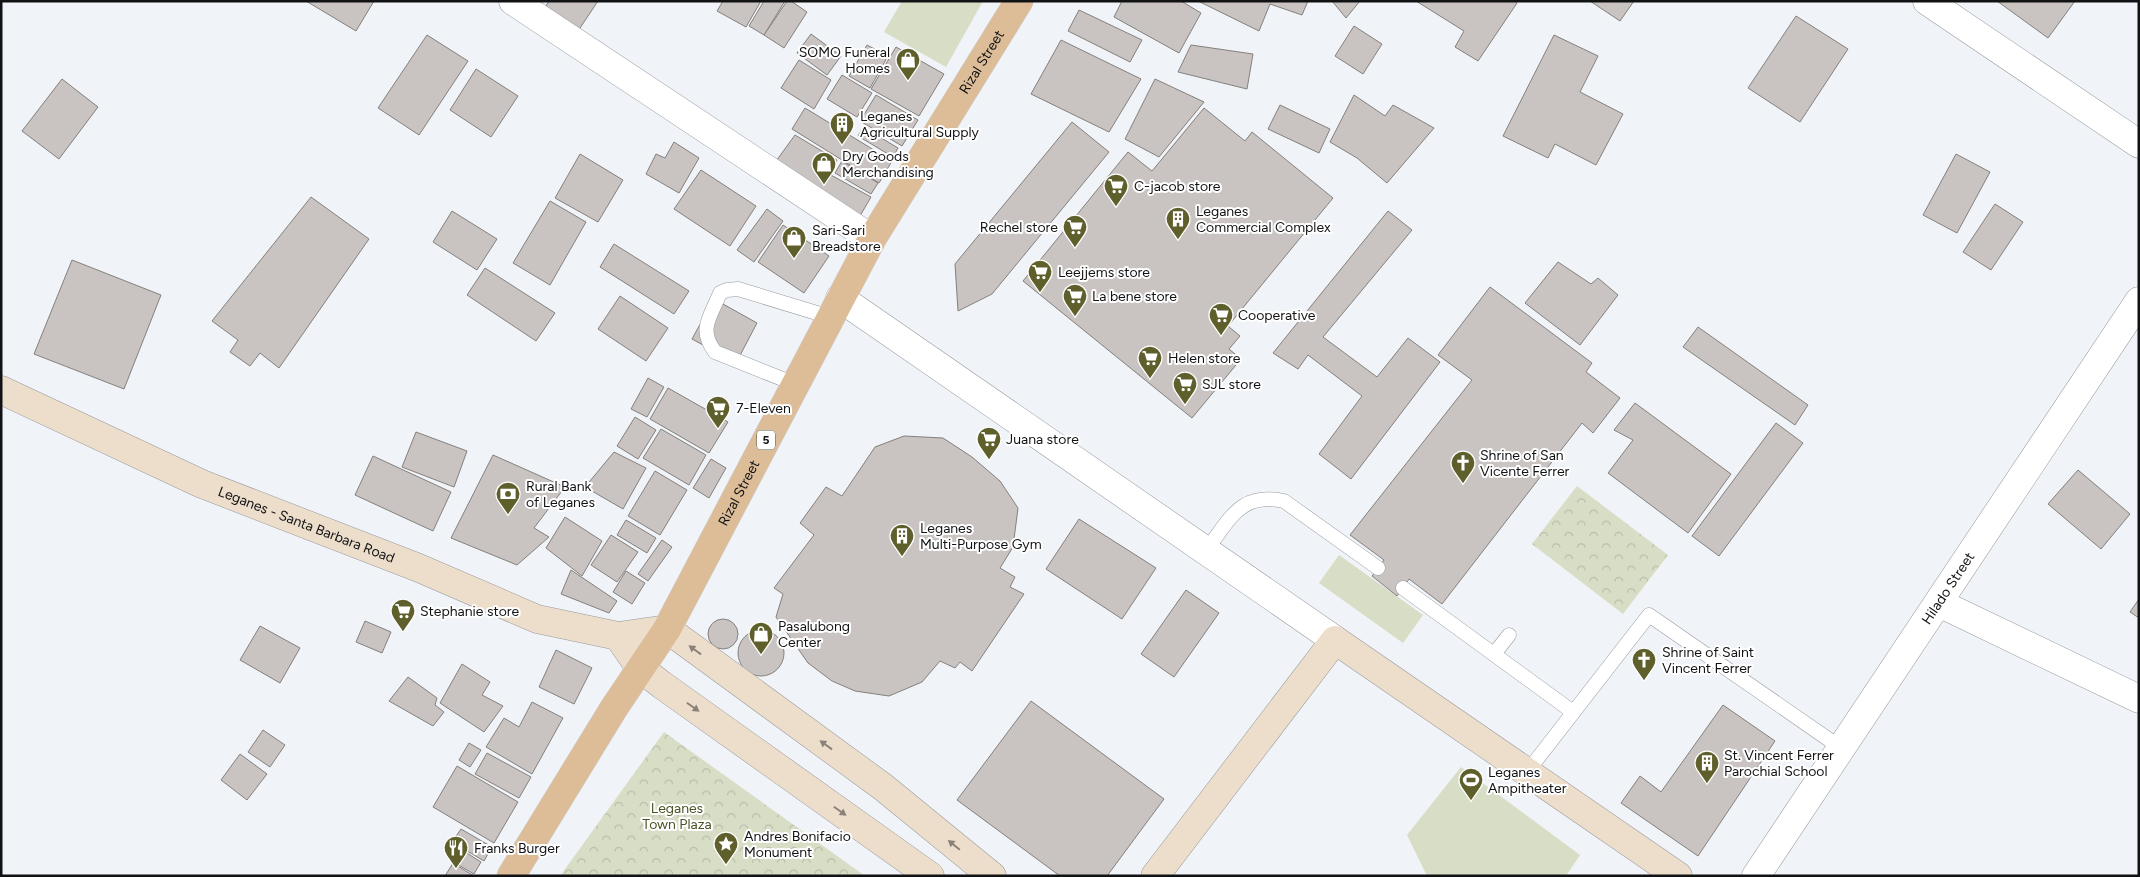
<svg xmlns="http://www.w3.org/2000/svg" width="2140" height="877" font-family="Figtree,sans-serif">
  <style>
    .grass { fill: #d8dec6 }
    .forest { fill: url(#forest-crowns) }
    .building { fill: #c9c4c1; stroke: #84807d }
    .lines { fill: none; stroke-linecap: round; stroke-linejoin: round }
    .lane-casing { stroke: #979a9e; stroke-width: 15 }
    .street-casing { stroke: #979a9e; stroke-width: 29 }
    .secondary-casing { stroke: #979a9e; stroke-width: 29 }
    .primary-casing { stroke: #cfd0d0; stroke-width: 29 }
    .lane { stroke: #fff; stroke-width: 14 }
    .street { stroke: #fff; stroke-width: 28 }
    .secondary { stroke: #eddecc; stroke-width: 28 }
    .primary { stroke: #dcbd98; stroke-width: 28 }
    .oneway { fill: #8a8279 }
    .labels { text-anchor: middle; stroke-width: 4; stroke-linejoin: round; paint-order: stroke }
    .shield { fill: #fff; stroke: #58595a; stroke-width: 1 }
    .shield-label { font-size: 12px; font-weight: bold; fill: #111214 }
    .poi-label { font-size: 14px; fill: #111214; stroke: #fff; text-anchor: start }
    .street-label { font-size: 14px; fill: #111214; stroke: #fff }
    .park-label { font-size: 14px; fill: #4a5323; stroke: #fff }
  </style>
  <defs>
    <pattern id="forest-crowns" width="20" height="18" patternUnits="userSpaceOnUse" patternTransform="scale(1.25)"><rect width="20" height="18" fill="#d8dec6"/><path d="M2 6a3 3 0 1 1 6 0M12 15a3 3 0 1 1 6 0" fill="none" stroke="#b8bda9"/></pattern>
  </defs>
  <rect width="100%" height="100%" fill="#f0f3f7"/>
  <g class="grass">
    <path d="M902 1H983L946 67 884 32Z"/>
    <path d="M1339 555 1423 615 1403 643 1319 583Z"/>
    <path d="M1461 767 1580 855 1566 876H1427L1407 835Z"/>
  </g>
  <g class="forest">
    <path d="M1577 486 1668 555 1623 614 1532 544Z"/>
    <path d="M664 732 840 858 865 876H560Z"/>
  </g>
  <g class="building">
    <path d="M306 1H374L356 31Z"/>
    <path d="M549 1H598L576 34 542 12Z"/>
    <path d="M723 1H761L746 27 717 11Z"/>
    <path d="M764 1H785L764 35 749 26Z"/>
    <path d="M787 1H791L807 12 784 48 764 35Z"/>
    <path d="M1122 1H1181L1201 13 1179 53 1114 17Z"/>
    <path d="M1198 1H1308L1302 15 1270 4 1259 31Z"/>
    <path d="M1332 1H1360L1346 18Z"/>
    <path d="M1416 1H1514L1517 3 1478 61 1455 47 1464 31Z"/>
    <path d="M1590 1H1634L1620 21Z"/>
    <path d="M1997 1H2075L2048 38Z"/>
    <path d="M1079 10 1142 40 1130 62 1068 31Z"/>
    <path d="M1796 16 1848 49 1800 122 1748 88Z"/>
    <path d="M1354 26 1382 44 1363 74 1335 56Z"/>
    <path d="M811 34 841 56 827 75 797 53Z"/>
    <path d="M427 35 468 61 419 135 378 108Z"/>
    <path d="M1554 35 1598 56 1580 92 1623 114 1596 165 1555 144 1548 158 1503 136Z"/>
    <path d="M1061 40 1141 79 1109 132 1031 94Z"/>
    <path d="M867 45 888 56 870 88 849 76Z"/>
    <path d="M1191 45 1253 54 1247 89 1178 72Z"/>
    <path d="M896 47 944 74 919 116 871 89Z"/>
    <path d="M799 60 831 80 814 109 781 88Z"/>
    <path d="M476 69 518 96 491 137 450 110Z"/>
    <path d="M842 75 872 93 857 117 827 99Z"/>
    <path d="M62 79 98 107 59 159 22 131Z"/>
    <path d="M1155 79 1204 102 1159 157 1125 139Z"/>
    <path d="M876 95 918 120 902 146 860 121Z"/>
    <path d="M1354 95 1385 116 1393 105 1434 128 1387 183 1357 158 1330 142Z"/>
    <path d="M1280 105 1330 129 1319 153 1268 129Z"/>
    <path d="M805 108 892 161 879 183 792 129Z"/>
    <path d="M1204 108 1245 141 1252 132 1333 198 1228 326 1240 336 1229 349 1241 359 1192 418 1023 281 1128 152 1152 171Z"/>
    <path d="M1072 122 1109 152 992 294 958 311 955 264Z"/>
    <path d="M863 127 898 148 893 157 858 136Z"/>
    <path d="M795 135 837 160 829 174 871 197 857 221 771 168Z"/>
    <path d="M674 142 699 158 679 193 646 174 656 154 665 158Z"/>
    <path d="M580 154 623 180 598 222 555 198Z"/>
    <path d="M1956 154 1990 172 1957 233 1923 215Z"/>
    <path d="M842 161 878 183 871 194 835 173Z"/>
    <path d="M701 170 756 206 730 246 674 209Z"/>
    <path d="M311 197 369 239 279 368 260 353 250 366 230 352 238 340 212 321Z"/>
    <path d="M550 201 586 222 550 285 513 263Z"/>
    <path d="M1995 204 2023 222 1991 270 1963 252Z"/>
    <path d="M767 209 783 221 754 262 737 250Z"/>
    <path d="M452 211 497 239 477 270 433 242Z"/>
    <path d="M1388 211 1412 230 1323 337 1377 377 1408 338 1440 362 1351 479 1319 454 1362 396 1308 355 1298 369 1273 353Z"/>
    <path d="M783 225 829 256 804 293 758 262Z"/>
    <path d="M614 244 689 291 674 314 600 267Z"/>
    <path d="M72 260 161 295 124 389 34 354Z"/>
    <path d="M1558 262 1591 284 1598 278 1618 295 1580 345 1525 303Z"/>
    <path d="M485 268 555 313 536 341 467 295Z"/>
    <path d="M1490 287 1592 363 1586 372 1620 398 1593 433 1582 423 1442 604 1409 579 1397 596 1372 576 1384 560 1350 535 1472 380 1438 355Z"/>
    <path d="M620 296 668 328 646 361 598 329Z"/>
    <path d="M714 299 757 323 736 363 692 339Z"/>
    <path d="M1698 327 1808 405 1795 425 1683 347Z"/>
    <path d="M648 378 664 387 647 417 631 409Z"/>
    <path d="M668 388 728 422 709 453 650 419Z"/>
    <path d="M1635 403 1731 474 1688 533 1608 473 1633 440 1614 430Z"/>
    <path d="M635 417 656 430 638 459 617 446Z"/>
    <path d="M1776 423 1803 443 1719 556 1692 536Z"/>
    <path d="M661 429 706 455 689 485 643 458Z"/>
    <path d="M416 432 467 451 454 487 402 467Z"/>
    <path d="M904 436 943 438 972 457 1000 481 1018 508 1013 547 1000 568 1015 577 1010 587 1024 594 972 671 960 662 955 668 940 661 922 682 889 696 855 691 832 681 808 663 776 617 783 594 774 588 814 535 800 523 826 487 842 496 875 447Z"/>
    <path d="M614 452 646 468 623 509 585 487Z"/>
    <path d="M493 455 565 487 534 528 549 537 517 565 451 538Z"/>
    <path d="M373 456 451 492 433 531 355 495Z"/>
    <path d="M711 459 726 468 709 498 693 488Z"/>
    <path d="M2078 470 2130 514 2101 549 2048 504Z"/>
    <path d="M655 471 687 490 660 535 628 516Z"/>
    <path d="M565 517 602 541 582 576 546 548Z"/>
    <path d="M1079 519 1156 568 1122 619 1046 569Z"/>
    <path d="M626 520 656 538 647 553 617 535Z"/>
    <path d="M611 535 638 552 617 582 591 565Z"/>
    <path d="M662 540 672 547 648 581 638 574Z"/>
    <path d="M571 570 617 601 609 613 561 594Z"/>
    <path d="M626 571 645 583 632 604 613 592Z"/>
    <path d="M1186 590 1219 613 1174 677 1141 654Z"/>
    <path d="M2139 599V618L2130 612Z"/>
    <circle cx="723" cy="634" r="15"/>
    <path d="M365 621 391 632 382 653 356 642Z"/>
    <path d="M260 626 300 648 280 683 240 660Z"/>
    <circle cx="761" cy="653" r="23"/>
    <path d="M556 650 592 668 574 704 539 687Z"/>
    <path d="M462 664 490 682 482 695 503 706 484 732 440 703Z"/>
    <path d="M408 677 437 698 435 705 444 712 433 726 389 701Z"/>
    <path d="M1031 701 1164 799 1107 876H1060L957 800Z"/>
    <path d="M532 702 563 718 532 774 486 747 504 718 519 727Z"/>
    <path d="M1723 705 1775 741 1698 856 1621 803 1640 776 1661 792Z"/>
    <path d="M263 730 285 745 270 767 248 752Z"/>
    <path d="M469 743 481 750 470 767 459 760Z"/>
    <path d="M487 753 531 777 519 798 475 774Z"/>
    <path d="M240 754 267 774 247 800 221 780Z"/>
    <path d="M457 766 518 802 494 843 433 807Z"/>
    <path d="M461 829 492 847 484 861 452 842Z"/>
    <path d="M462 850 481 862 474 874 455 863Z"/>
    <path d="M453 863 474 876H445Z"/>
  </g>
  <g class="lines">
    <defs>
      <g id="lane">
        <path d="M795 384 715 352C698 329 710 318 720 293L727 290 738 289 830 317"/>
        <path d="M1206 550C1231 519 1239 492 1284 501L1378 568"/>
        <path d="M1403 588 1573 712"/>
        <path d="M1494 654 1509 635"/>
        <path d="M1527 772 1649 615 1841 748"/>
      </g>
      <g id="street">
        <path d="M513 1 872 239"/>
        <path d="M1927 1 2139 144"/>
        <path d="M840 298 1335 640"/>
        <path d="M1939 603 2139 699"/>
        <path id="s1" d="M1756 876 2139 301"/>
      </g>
      <g id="secondary">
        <path id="s2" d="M1 390 202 484 419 568 537 619 618 636 667 629 883 787 992 876"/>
        <path d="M618 636 640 668 662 685 930 876"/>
        <path d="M1155 876 1335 640 1678 876"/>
      </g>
      <g id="primary">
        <path id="s3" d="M511 876 614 708 667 629 872 239 1019 1"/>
      </g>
    </defs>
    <use href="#lane" class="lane-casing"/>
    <use href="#street" class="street-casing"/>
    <use href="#secondary" class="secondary-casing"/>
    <use href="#primary" class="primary-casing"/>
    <use href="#lane" class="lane"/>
    <use href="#street" class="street"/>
    <use href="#secondary" class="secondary"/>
    <use href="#primary" class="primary"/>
  </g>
  <defs><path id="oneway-solid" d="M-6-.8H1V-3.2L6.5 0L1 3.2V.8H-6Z" transform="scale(1.25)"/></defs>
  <g class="oneway">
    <use href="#oneway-solid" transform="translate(695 650) rotate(-144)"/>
    <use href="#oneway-solid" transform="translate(693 707) rotate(35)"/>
    <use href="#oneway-solid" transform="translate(826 745) rotate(-144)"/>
    <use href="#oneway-solid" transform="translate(840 811) rotate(35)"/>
    <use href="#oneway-solid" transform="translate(954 845) rotate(-141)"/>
  </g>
  <defs>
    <symbol id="shop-pin" viewBox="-11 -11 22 30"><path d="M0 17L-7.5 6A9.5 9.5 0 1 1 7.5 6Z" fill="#5f5f2c" stroke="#fff"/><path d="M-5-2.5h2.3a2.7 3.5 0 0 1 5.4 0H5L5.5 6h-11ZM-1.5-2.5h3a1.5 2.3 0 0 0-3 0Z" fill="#fff"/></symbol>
    <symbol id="building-pin" viewBox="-11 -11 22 30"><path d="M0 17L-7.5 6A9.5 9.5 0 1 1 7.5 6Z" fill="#5f5f2c" stroke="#fff"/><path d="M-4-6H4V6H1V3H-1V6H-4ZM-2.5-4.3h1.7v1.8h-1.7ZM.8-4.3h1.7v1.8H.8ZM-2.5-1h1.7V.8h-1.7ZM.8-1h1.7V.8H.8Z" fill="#fff"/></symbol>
    <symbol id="supermarket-pin" viewBox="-11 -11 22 30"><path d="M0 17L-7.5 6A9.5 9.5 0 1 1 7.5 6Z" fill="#5f5f2c" stroke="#fff"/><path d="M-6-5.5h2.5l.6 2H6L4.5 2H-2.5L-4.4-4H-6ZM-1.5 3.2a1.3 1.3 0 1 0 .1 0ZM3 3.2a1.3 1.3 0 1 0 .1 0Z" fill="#fff"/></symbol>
    <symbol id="church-pin" viewBox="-11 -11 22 30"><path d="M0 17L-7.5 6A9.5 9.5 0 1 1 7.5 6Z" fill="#5f5f2c" stroke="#fff"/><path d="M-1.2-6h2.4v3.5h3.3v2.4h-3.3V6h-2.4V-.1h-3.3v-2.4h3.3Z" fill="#fff"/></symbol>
    <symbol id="bank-pin" viewBox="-11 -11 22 30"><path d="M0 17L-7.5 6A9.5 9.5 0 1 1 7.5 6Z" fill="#5f5f2c" stroke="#fff"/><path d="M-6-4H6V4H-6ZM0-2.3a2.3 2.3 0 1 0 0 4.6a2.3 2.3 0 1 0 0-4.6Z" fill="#fff"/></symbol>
    <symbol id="stadium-pin" viewBox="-11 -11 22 30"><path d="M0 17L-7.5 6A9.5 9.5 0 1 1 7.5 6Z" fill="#5f5f2c" stroke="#fff"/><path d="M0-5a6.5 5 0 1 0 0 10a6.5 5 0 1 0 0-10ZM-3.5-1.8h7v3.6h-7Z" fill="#fff"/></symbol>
    <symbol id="sight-pin" viewBox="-11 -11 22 30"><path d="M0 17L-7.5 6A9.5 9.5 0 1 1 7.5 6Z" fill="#5f5f2c" stroke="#fff"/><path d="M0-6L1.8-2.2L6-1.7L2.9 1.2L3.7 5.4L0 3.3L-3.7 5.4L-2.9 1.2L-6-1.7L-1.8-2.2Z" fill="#fff"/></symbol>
    <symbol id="restaurant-pin" viewBox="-11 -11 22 30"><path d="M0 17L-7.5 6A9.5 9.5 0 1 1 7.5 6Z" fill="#5f5f2c" stroke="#fff"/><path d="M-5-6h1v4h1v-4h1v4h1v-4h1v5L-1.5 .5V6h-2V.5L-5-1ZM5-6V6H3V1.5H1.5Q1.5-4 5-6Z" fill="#fff"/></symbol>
  </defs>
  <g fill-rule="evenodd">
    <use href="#shop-pin" x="894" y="46" width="28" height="38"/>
    <use href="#building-pin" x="828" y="110" width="28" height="38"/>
    <use href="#shop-pin" x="810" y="150" width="28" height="38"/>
    <use href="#supermarket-pin" x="1102" y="172" width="28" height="38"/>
    <use href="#building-pin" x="1164" y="205" width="28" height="38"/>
    <use href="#supermarket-pin" x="1061" y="213" width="28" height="38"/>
    <use href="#shop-pin" x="780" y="224" width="28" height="38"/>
    <use href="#supermarket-pin" x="1026" y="258" width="28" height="38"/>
    <use href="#supermarket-pin" x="1061" y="282" width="28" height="38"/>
    <use href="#supermarket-pin" x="1207" y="301" width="28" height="38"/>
    <use href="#supermarket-pin" x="1136" y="344" width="28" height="38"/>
    <use href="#supermarket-pin" x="1171" y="370" width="28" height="38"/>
    <use href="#supermarket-pin" x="704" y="394" width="28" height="38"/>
    <use href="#supermarket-pin" x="975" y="425" width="28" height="38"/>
    <use href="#church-pin" x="1449" y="449" width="28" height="38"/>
    <use href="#bank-pin" x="494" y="480" width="28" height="38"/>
    <use href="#building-pin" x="888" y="522" width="28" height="38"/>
    <use href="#supermarket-pin" x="389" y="597" width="28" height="38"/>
    <use href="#shop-pin" x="747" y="620" width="28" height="38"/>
    <use href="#church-pin" x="1630" y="646" width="28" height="38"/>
    <use href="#building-pin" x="1693" y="749" width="28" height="38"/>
    <use href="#stadium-pin" x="1457" y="766" width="28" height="38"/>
    <use href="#sight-pin" x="712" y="830" width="28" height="38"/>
    <use href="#restaurant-pin" x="442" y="834" width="28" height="38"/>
  </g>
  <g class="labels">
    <rect class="shield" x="757" y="430.5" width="18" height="19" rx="4"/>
    <g class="shield-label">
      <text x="766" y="444">5</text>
    </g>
    <g class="poi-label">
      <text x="890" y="57" text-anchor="end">SOMO Funeral<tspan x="890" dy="16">Homes</tspan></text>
      <text x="860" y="121">Leganes<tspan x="860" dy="16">Agricultural Supply</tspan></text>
      <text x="842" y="161">Dry Goods<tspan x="842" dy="16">Merchandising</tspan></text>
      <text x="1134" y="191">C-jacob store</text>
      <text x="1196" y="216">Leganes<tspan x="1196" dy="16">Commercial Complex</tspan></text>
      <text x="1058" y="232" text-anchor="end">Rechel store</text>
      <text x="812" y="235">Sari-Sari<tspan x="812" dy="16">Breadstore</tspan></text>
      <text x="1058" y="277">Leejjems store</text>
      <text x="1092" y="301">La bene store</text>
      <text x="1238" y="320">Cooperative</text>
      <text x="1168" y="363">Helen store</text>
      <text x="1202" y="389">SJL store</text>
      <text x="736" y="413">7-Eleven</text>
      <text x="1006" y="444">Juana store</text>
      <text x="1480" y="460">Shrine of San<tspan x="1480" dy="16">Vicente Ferrer</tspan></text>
      <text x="526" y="491">Rural Bank<tspan x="526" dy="16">of Leganes</tspan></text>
      <text x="920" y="533">Leganes<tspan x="920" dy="16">Multi-Purpose Gym</tspan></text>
      <text x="420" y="616">Stephanie store</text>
      <text x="778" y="631">Pasalubong<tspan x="778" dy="16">Center</tspan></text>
      <text x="1662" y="657">Shrine of Saint<tspan x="1662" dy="16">Vincent Ferrer</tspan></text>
      <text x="1724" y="760">St. Vincent Ferrer<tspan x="1724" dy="16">Parochial School</tspan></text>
      <text x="1488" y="777">Leganes<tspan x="1488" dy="16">Ampitheater</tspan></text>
      <text x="744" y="841">Andres Bonifacio<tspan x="744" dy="16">Monument</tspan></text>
      <text x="474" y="853">Franks Burger</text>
    </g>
    <g class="street-label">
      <text dy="5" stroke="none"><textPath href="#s3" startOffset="941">Rizal Street</textPath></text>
      <text dy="5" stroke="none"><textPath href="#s3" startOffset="446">Rizal Street</textPath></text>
      <text dy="5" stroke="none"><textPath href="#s2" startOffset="334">Leganes - Santa Barbara Road</textPath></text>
      <text dy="5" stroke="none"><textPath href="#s1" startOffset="346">Hilado Street</textPath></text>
    </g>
    <g class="park-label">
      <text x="677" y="813">Leganes<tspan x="677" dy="16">Town Plaza</tspan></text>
    </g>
  </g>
  <rect width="2140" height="877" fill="none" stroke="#111214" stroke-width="5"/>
</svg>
